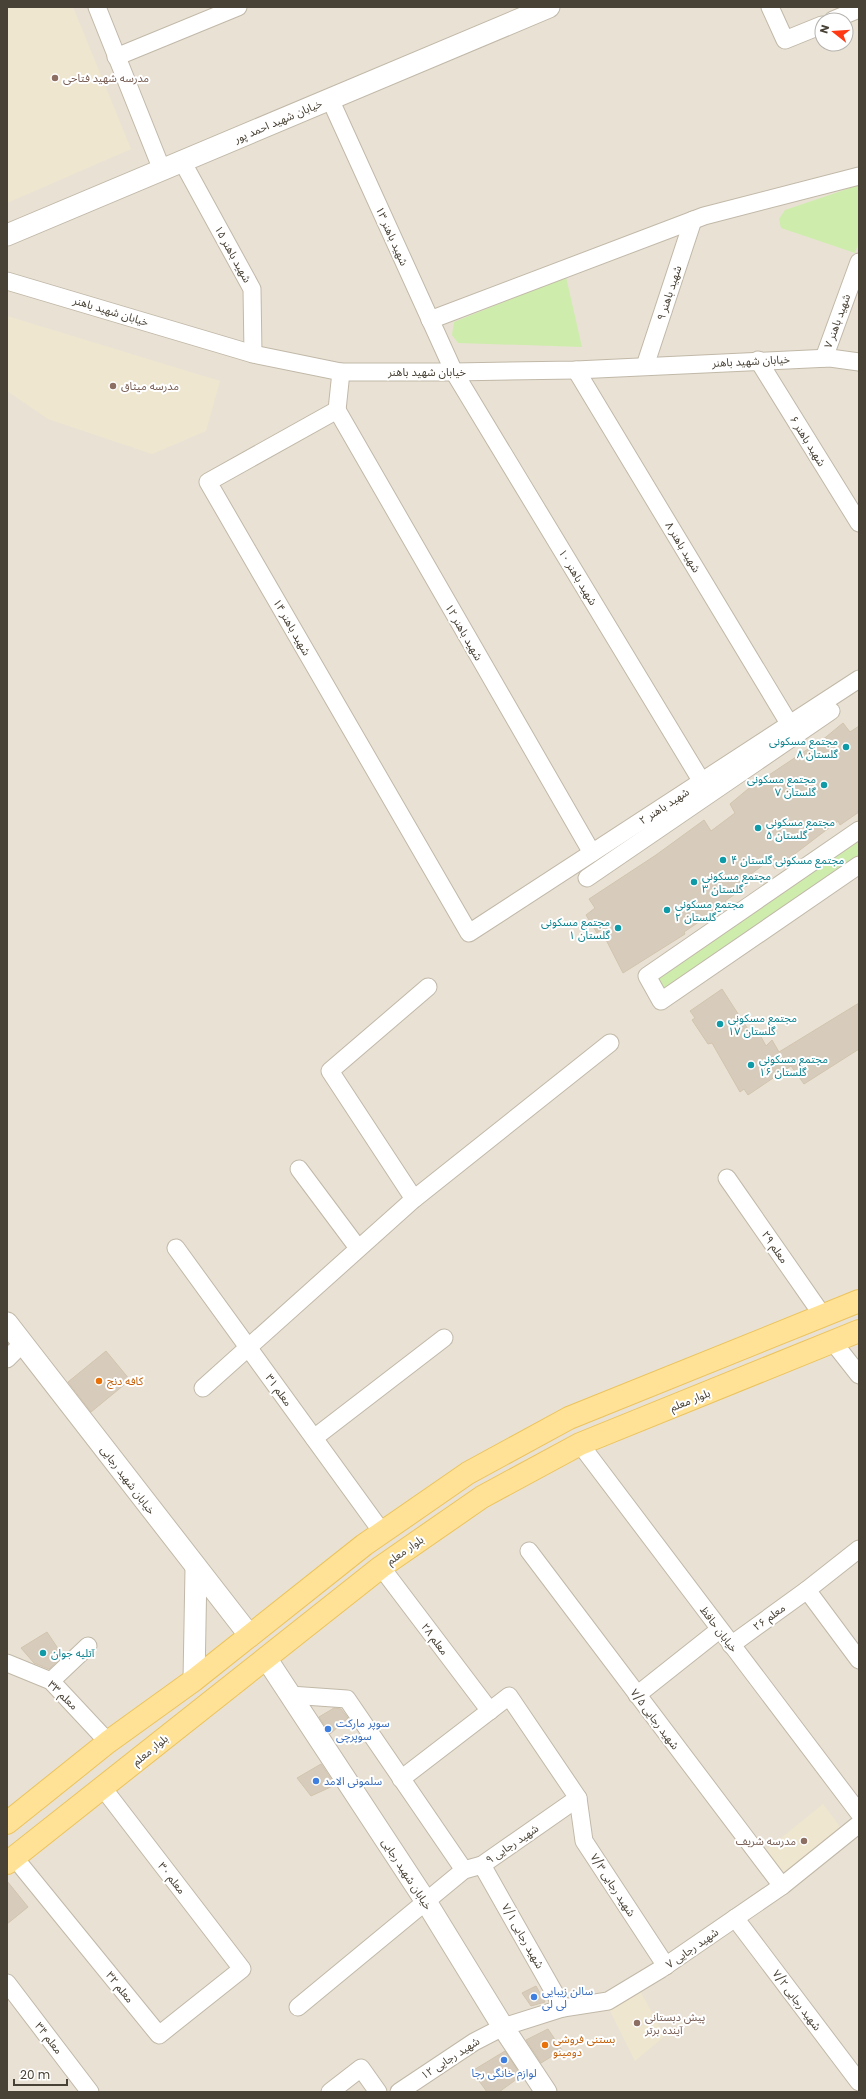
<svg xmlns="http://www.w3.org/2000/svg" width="866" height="2099" font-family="Poppins,'Noto Sans Arabic',sans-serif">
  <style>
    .residential { fill: #e9e2d4; fill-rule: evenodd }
    .education { fill: #efe6cf }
    .green { fill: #ceecac }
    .building { fill: #d7ccbb; stroke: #d2c4ae }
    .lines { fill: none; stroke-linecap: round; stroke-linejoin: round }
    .minor-casing { stroke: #c1b8a8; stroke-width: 19 }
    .tertiary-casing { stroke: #c1b8a8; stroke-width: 23 }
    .primary-casing { stroke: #ecc35d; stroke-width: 24 }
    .minor { stroke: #fff; stroke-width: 17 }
    .tertiary { stroke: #fff; stroke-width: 21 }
    .primary { stroke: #ffe295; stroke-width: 22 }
    .education-dot { fill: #8d6e63; stroke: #fff; stroke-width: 1.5 }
    .culture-dot { fill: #0f9aa8; stroke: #fff; stroke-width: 1.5 }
    .food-dot { fill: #e8710a; stroke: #fff; stroke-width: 1.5 }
    .shop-dot { fill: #3f7fe0; stroke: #fff; stroke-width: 1.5 }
    .labels { text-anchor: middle; stroke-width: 4; stroke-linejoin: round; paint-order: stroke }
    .education-label { font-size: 11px; fill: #785e54; stroke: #fff; text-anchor: start }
    .street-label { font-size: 11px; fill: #484135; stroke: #fff }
    .culture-label { font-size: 11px; fill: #0d838f; stroke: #fff; text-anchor: start }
    .food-label { font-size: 11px; fill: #c56008; stroke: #fff; text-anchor: start }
    .shop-label { font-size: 11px; fill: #366cbe; stroke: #fff; text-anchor: start }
  </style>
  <rect width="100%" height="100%" fill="#f4f0e6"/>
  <path class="residential" d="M7 7H859V2092H7ZM822 20H846V44H822Z"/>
  <g class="education">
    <path d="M7 7H73L131 149 7 203Z"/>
    <path d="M7 316 220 381 206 431 152 454 48 419 7 391Z"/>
    <path d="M823 1804 844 1832 783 1877 765 1851Z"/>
    <path d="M640 1991 665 2036 635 2061 609 2009Z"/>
  </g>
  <g class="green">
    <path d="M859 185V241L855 253 781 228 779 219 785 210Z"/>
    <path d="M566 277 582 347 458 343 452 335 454 322Z"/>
    <path d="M859 832V863L662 998 650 977Z"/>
  </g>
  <g class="building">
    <path d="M843 723 850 732 859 726V812L840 825 838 821 775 869 770 860 744 879 748 885 725 901 727 903 684 932 685 934 623 973 601 930 597 933 586 915 595 908 589 899 656 855 704 820 711 831 735 813 730 804 748 789 826 737Z"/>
    <path d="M722 989 753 1037 759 1033 766 1046 772 1040 779 1052 859 1003V1049L804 1084 791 1066 748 1095 744 1089 740 1092 712 1043 708 1044 692 1020 695 1018 690 1011Z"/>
    <path d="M106 1351 130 1380 91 1412 68 1382Z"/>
    <path d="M47 1632 63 1656 49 1669 34 1663 21 1648Z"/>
    <path d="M334 1708 341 1709 348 1718 330 1734 319 1717Z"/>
    <path d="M321 1764 335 1785 311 1796 297 1778Z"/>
    <path d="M7 1881 28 1907 7 1924Z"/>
    <path d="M536 1986 545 2002 531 2006 522 1993Z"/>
    <path d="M548 2029 562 2050 541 2063 526 2040Z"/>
    <path d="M505 2051 521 2076 499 2092H487L472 2071Z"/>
  </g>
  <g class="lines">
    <defs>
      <g id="minor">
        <path d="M97 7 162 170"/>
        <path d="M770 7 785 40 822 25"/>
        <path d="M833 20 859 9"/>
        <path d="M116 57 238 7"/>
        <path d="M330 99 454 372 702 782"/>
        <path d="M182 161 252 289 253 354"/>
        <path d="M7 281 253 354 341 372H454L576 370 830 358 859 362"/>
        <path d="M430 320 704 216 859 176"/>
        <path d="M824 358 859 262"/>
        <path d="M758 360 859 523"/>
        <path d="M645 366 693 220"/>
        <path d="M576 370 790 725"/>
        <path d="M341 372 337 410 208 482 469 933 859 679"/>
        <path d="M337 410 592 853"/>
        <path d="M859 830 647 976 661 1001 859 865"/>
        <path d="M587 878 831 711"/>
        <path d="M299 1169 358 1248"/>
        <path d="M727 1178 823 1316"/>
        <path d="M414 1199 330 1071 428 987"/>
        <path d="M176 1248 382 1532"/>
        <path d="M833 1342 859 1375"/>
        <path d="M7 1359 23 1343"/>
        <path d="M203 1388 414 1199 610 1043"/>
        <path d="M314 1438 444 1338"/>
        <path d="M580 1444 859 1813"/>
        <path d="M529 1551 782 1886"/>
        <path d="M381 1567 490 1711"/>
        <path d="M807 1590 859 1549"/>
        <path d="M731 1645 807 1590 859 1660"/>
        <path d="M7 1663 51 1681 108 1742"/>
        <path d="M51 1681 88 1646"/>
        <path d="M290 1695 347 1699 464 1870"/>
        <path d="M637 1695 719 1630"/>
        <path d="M401 1779 509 1696 578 1798 584 1841 666 1966"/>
        <path d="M14 1857 159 2035 242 1969 103 1788"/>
        <path d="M482 1865 563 2008"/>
        <path d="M735 1918 859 2082"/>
        <path d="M7 1983 90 2092"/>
        <path d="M298 2007 464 1870 482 1865 578 1798"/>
        <path d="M330 2092 361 2068 378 2092"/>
        <path d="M399 2092 474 2042 503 2027 563 2008 608 2001 661 1969 782 1886 859 1824"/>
      </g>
      <g id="tertiary">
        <path d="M7 235 549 7"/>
        <path d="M7 1323 250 1636"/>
        <path d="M266 1658 425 1900 503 2027 546 2092"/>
        <path d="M194 1680 196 1569"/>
      </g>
      <g id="primary">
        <path d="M7 1823 108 1742 194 1680 364 1545 468 1473 569 1418 859 1301"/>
        <path d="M7 1863 381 1567 482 1497 580 1444 859 1331"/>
      </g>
    </defs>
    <use href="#minor" class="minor-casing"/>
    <use href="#tertiary" class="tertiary-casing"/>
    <use href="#primary" class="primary-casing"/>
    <use href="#minor" class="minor"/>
    <use href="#tertiary" class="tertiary"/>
    <use href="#primary" class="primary"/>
  </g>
  <g class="education-dot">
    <circle cx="55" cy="78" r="4"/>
    <circle cx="113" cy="386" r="4"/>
    <circle cx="804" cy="1841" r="4"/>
    <circle cx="637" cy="2023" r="4"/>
  </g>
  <g class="culture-dot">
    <circle cx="846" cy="747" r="4"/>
    <circle cx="824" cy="785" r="4"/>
    <circle cx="758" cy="828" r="4"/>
    <circle cx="723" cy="860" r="4"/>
    <circle cx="694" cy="882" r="4"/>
    <circle cx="667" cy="910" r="4"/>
    <circle cx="618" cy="928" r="4"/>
    <circle cx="720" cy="1024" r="4"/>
    <circle cx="751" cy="1065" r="4"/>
    <circle cx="43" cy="1653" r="4"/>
  </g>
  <g class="food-dot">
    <circle cx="99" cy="1381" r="4"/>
    <circle cx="545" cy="2045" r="4"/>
  </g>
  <g class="shop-dot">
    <circle cx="328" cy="1729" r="4"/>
    <circle cx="316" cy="1781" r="4"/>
    <circle cx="534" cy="1997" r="4"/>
    <circle cx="504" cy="2060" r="4"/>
  </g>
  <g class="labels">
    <g class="education-label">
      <text x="63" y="82">مدرسه شهید فتاحی</text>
      <text x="121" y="390">مدرسه میثاق</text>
      <text x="796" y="1845" text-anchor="end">مدرسه شریف</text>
      <text x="645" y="2021">پیش دبستانی<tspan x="645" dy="13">آینده برتر</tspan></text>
    </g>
    <g class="street-label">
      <text transform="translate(278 121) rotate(-23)" y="4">خیابان شهید احمد پور</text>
      <text transform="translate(392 236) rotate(66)" y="4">شهید باهنر ۱۳</text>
      <text transform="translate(233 254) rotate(61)" y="4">شهید باهنر ۱۵</text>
      <text transform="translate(669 293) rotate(-72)" y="4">شهید باهنر ۹</text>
      <text transform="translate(111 311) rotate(17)" y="4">خیابان شهید باهنر</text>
      <text transform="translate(837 321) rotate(-70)" y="4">شهید باهنر ۷</text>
      <text transform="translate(751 361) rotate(-3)" y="4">خیابان شهید باهنر</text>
      <text x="427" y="376">خیابان شهید باهنر</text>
      <text transform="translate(808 441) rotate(58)" y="4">شهید باهنر ۶</text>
      <text transform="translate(683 547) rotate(59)" y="4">شهید باهنر ۸</text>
      <text transform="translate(578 577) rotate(59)" y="4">شهید باهنر ۱۰</text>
      <text transform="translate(292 627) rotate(60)" y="4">شهید باهنر ۱۴</text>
      <text transform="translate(464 632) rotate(60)" y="4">شهید باهنر ۱۲</text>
      <text transform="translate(664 806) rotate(-33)" y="4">شهید باهنر ۲</text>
      <text transform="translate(775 1247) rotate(55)" y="4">معلم ۲۹</text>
      <text transform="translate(279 1390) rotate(54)" y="4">معلم ۳۱</text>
      <text transform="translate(690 1400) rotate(-22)" y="4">بلوار معلم</text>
      <text transform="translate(128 1480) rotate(53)" y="4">خیابان شهید رجایی</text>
      <text transform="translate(405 1550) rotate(-35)" y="4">بلوار معلم</text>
      <text transform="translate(769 1617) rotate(-36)" y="4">معلم ۲۶</text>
      <text transform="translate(719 1629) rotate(53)" y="4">خیابان حافظ</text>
      <text transform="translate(435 1639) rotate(53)" y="4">معلم ۲۸</text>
      <text transform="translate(63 1695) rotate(44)" y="4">معلم ۳۳</text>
      <text transform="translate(655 1719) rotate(53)" y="4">شهید رجایی ۷/۵</text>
      <text transform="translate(150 1750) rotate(-39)" y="4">بلوار معلم</text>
      <text transform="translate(512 1844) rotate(-34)" y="4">شهید رجایی ۹</text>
      <text transform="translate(407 1874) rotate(57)" y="4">خیابان شهید رجایی</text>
      <text transform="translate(172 1878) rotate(52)" y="4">معلم ۳۰</text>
      <text transform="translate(613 1885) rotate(57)" y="4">شهید رجایی ۷/۳</text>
      <text transform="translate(523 1936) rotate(60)" y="4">شهید رجایی ۷/۱</text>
      <text transform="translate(692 1948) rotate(-35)" y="4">شهید رجایی ۷</text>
      <text transform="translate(120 1987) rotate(51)" y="4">معلم ۳۲</text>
      <text transform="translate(797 2000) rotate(53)" y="4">شهید رجایی ۷/۲</text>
      <text transform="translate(49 2038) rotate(52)" y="4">معلم ۳۴</text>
      <text transform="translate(450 2058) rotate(-33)" y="4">شهید رجایی ۱۲</text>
    </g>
    <g class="culture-label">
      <text x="838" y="745" text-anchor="end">مجتمع مسکونی<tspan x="838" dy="13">گلستان ۸</tspan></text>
      <text x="816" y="783" text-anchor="end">مجتمع مسکونی<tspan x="816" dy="13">گلستان ۷</tspan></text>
      <text x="766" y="826">مجتمع مسکونی<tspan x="766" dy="13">گلستان ۵</tspan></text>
      <text x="731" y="864">مجتمع مسکونی گلستان ۴</text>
      <text x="702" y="880">مجتمع مسکونی<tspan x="702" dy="13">گلستان ۳</tspan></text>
      <text x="675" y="908">مجتمع مسکونی<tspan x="675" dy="13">گلستان ۲</tspan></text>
      <text x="610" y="926" text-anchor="end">مجتمع مسکونی<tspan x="610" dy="13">گلستان ۱</tspan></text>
      <text x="728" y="1022">مجتمع مسکونی<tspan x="728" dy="13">گلستان ۱۷</tspan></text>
      <text x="759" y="1063">مجتمع مسکونی<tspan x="759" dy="13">گلستان ۱۶</tspan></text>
      <text x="51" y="1657">آتلیه جوان</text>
    </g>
    <g class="food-label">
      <text x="107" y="1385">کافه دنج</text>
      <text x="553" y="2043">بستنی فروشی<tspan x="553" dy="13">دومینو</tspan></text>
    </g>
    <g class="shop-label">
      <text x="336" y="1727">سوپر مارکت<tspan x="336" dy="13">سوپرچی</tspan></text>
      <text x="324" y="1785">سلمونی الامد</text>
      <text x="542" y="1995">سالن زیبایی<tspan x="542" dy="13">لی لی</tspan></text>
      <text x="504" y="2077" text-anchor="middle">لوازم خانگی رجا</text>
    </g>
  </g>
  <rect width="866" height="2099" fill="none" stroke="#484135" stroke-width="16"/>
  <g transform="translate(834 32) rotate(287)"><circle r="19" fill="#ffffff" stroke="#b6b3ae"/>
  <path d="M0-3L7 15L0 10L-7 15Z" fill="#ff3913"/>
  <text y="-6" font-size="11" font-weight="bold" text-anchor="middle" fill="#484135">N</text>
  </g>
  <path d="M14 2079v6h53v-6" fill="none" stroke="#484135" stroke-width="2"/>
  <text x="20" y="2079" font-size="12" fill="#484135" stroke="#ffffff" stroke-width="3" paint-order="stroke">20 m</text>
</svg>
